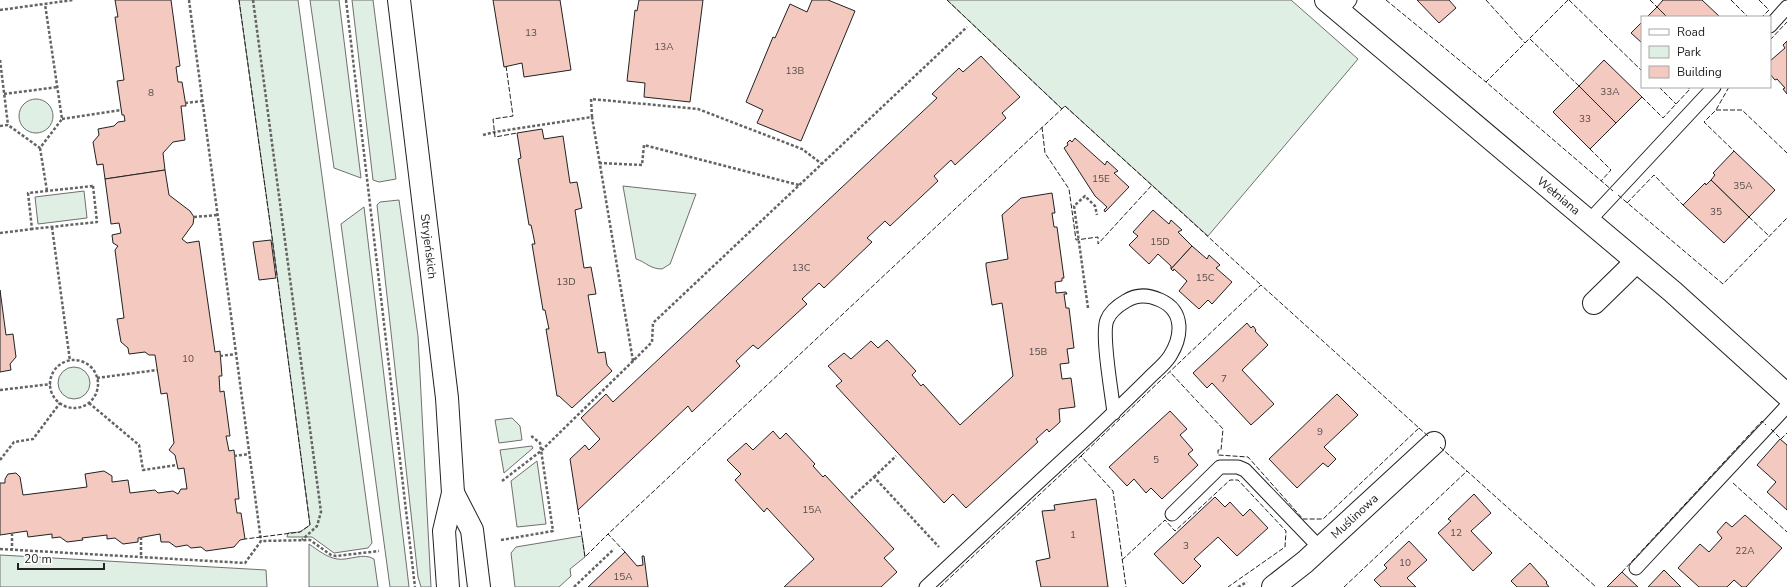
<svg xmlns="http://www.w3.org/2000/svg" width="1787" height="587" font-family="'Nunito Sans',sans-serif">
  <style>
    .green { fill: #e0efe3; stroke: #6f6f6f }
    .building { fill: #f3c9c0; stroke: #222 }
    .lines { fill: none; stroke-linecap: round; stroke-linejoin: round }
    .lane-casing { stroke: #222; stroke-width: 15 }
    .street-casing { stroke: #222; stroke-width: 24 }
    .secondary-casing { stroke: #222; stroke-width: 24 }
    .path { stroke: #646464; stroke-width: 2.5; stroke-dasharray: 3 2; stroke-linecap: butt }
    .lane { stroke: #fff; stroke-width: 13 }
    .street { stroke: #fff; stroke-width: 22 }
    .secondary { stroke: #fff; stroke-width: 22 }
    .fence { stroke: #222; stroke-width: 1; stroke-dasharray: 5 2; stroke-linecap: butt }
    .labels { text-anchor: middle; stroke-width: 3; stroke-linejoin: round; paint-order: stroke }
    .number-label { font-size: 10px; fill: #564c4a }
    .street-label { font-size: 12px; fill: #222; stroke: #fff }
  </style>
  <rect width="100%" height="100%" fill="#fff"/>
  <g class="green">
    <path d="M239 0H298L372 543 368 548 334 553 312 537H287L288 533 300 532 310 525 272 237Z"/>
    <path d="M310 0H339L361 178 334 168Z"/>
    <path d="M352 0H373L396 179 379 182 373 180Z"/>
    <path d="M947 0H1291L1358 59 1208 236 1065 106 1062 109Z"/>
    <circle cx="36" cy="116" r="17"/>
    <path d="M623 186 696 194 672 259 670 264 662 269C650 269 646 262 636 259Z"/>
    <path d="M84 191 87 218 38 224 35 197Z"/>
    <path d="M399 200 418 336 431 587H421L418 577 377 205 380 202Z"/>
    <path d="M364 207 366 224 409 587H390L341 224Z"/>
    <circle cx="74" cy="383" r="16"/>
    <path d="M512 418 520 426 522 440 499 443 495 420Z"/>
    <path d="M532 446 533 448 504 473 500 450Z"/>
    <path d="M537 461 546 524 517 527 511 481Z"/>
    <path d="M582 536 585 557 570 569 571 576 559 587H515L511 553 516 547Z"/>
    <path d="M309 544C318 550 326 557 337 559 349 561 363 552 374 559L378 587H309Z"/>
    <path d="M0 555 266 570 267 587H0Z"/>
  </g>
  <g class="building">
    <path d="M115 0H171L180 66 176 67 178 82H182L186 106H181L185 140 173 142 163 153 165 170 105 179 103 164 97 165 93 142 99 135 98 129 114 126 118 122 125 121 124 115H122L117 81 124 80 115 17H118Z"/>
    <path d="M493 0H560L571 70 524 77 522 63 504 67Z"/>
    <path d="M639 0H703L690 102 644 97 645 83 627 81 635 10 637 11Z"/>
    <path d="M812 0H828L855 11 801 141 757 123 763 110 746 102 773 37 775 38 790 4 807 12Z"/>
    <path d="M1417 0H1449L1456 8 1439 23Z"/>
    <path d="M1663 0H1702L1720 17H1667L1657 7Z"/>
    <path d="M1657 7 1667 17H1647Z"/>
    <path d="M1642 22V43L1631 33Z"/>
    <path d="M1787 41V94L1783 89 1785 88 1777 79 1775 80 1770 74V61L1785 48 1783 45Z"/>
    <path d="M981 56 1020 97 1002 113 1006 118 955 165 951 160 934 176 938 181 890 226 885 221 867 238 872 242 824 288 819 283 802 299 807 304 758 349 753 345 736 361 740 366 692 412 688 406 578 510 570 459 585 445 589 450 600 439 581 418 606 394 613 402 937 98 932 94 959 68 963 72Z"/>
    <path d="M1604 60 1642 97 1616 123 1579 86Z"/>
    <path d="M1579 86 1616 123 1590 149 1553 112Z"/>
    <path d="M542 129 544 139 563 136 570 183 577 182 582 208 575 210 584 268 591 267 596 294 588 295 598 353 605 352 607 365 612 371 572 408 559 396H557L546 329H549L545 310H543L532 244H535L533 234 531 225H529L518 159 521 158 517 133Z"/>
    <path d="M1075 138 1105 165 1107 161 1118 171 1114 173 1129 187 1105 212 1104 210 1107 207 1095 196 1064 148 1068 145 1067 143 1070 140 1072 142Z"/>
    <path d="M1734 151 1775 190 1749 217 1711 180 1715 175 1713 173Z"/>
    <path d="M165 170 169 195 190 211 194 217 193 224 182 239 187 243 199 241 215 352 220 351 222 376H219L220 392 224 391 230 436H226L229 451 234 450 239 499H235L237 513H241L245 539 240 540 234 547 206 551 201 547 191 548 187 545 176 547 169 542H161L160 534 138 538V542L123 544 115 538 107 539V535L82 538 83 540 67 542 60 537 52 538V534L28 537 27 531 0 535V483H5V479L8 474 16 473 20 477 23 495 87 487 85 474 104 471 112 476V482L128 480 130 493 155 490 158 493 173 491 178 494 181 489H187L184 468 178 469 175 455 169 450 174 443 167 393 161 394 155 355H149L145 352 129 354 128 348 121 342 117 319 124 318 115 250 118 246 113 243 112 235 121 233 119 223 111 224 105 179Z"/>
    <path d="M1711 180 1749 217 1724 243 1683 205 1705 183 1706 185Z"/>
    <path d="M1052 193 1055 213H1052L1054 227H1057L1064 278H1062V281L1055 282 1056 293 1066 292 1067 294H1064L1066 308H1069L1074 348 1067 349 1069 363 1060 364 1062 379 1071 378 1075 407 1059 409 1060 422 1049 432 1047 429 1036 439 1038 442 966 508 953 494 944 503 836 386 842 381 828 366 844 353 851 359 871 341 878 348 887 340 916 371 912 375 921 386 923 384 960 425 1013 376 1002 303 992 305 986 266V263L1008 259 1002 215 1021 198Z"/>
    <path d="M1153 210 1169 224 1171 220 1182 230 1178 232 1192 246 1171 269V266L1158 254 1149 264 1129 245 1138 236 1133 232Z"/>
    <path d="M271 240 276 278 259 280 253 242Z"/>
    <path d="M1192 246 1207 259 1209 255 1220 265 1216 268 1232 282 1212 304 1208 300 1199 309 1179 291 1187 281 1174 269 1173 271 1171 269Z"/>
    <path d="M0 290 6 335 13 334 16 357 10 364 11 370 0 372Z"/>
    <path d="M1247 323 1251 328 1253 326 1256 330 1255 331 1268 345 1242 370 1274 404 1251 425 1212 383 1207 388 1193 373Z"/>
    <path d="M1337 394 1358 415 1324 447 1336 459 1328 467 1323 463 1297 488 1269 459Z"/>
    <path d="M1170 411 1187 429 1180 435 1193 450 1188 454 1198 465 1162 499 1151 488 1146 493 1134 479 1127 486 1109 467Z"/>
    <path d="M773 431 780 439 786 433 815 464 813 466 823 477 825 475 894 549 884 558 897 572 881 587H784L814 559 767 508 764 512 735 480 741 474 727 460 746 443 753 450Z"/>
    <path d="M1780 439 1787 445V510L1767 492 1776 482 1757 465Z"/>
    <path d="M1474 494 1491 513 1471 531 1492 553 1473 571 1438 533 1451 521 1448 519Z"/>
    <path d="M1215 497 1225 507 1230 502 1243 516 1250 509 1268 528 1237 556 1218 537 1194 559 1201 566 1183 584 1154 554Z"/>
    <path d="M1096 499 1108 587H1041L1036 561 1050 558 1042 511 1055 510 1054 505Z"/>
    <path d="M1745 515 1782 548 1746 587H1742L1734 580 1727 587H1699L1678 568 1700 544 1709 552 1722 538 1717 532 1726 522 1732 527Z"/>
    <path d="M1409 541 1427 560 1407 578 1416 587H1381L1374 580 1387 568 1384 565Z"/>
    <path d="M625 552 637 566 643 565 642 556H644L648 587H588Z"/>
    <path d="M1530 563 1547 582 1546 583 1549 587H1517L1511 581Z"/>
    <path d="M1664 570 1681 587H1648Z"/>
    <path d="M1622 572 1638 587H1607Z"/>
  </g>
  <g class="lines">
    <defs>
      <g id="lane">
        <path d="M1340 12 1350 0"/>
        <path d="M1770 26 1787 7"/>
        <path d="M1588 222 1714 87"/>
        <path d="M1172 514 1220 467H1238L1245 470 1320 548"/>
        <path d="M1636 568 1787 406"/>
        <path d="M926 587C981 536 1035 485 1090 435 1110 416 1130 397 1149 378 1156 371 1165 364 1170 356 1182 337 1185 311 1160 300 1149 295 1137 294 1126 301 1119 305 1110 312 1107 320 1101 334 1112 394 1114 413"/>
      </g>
      <g id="street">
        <path id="s1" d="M1326 0 1673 292 1787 395"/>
        <path d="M1594 303 1636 262"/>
        <path id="s2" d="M1273 587 1305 562 1434 443"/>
      </g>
      <g id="secondary">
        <path id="s3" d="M399 0 447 398 453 493 444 531 448 587"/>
        <path d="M453 493 472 530 479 587"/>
      </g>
    </defs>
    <use href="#lane" class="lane-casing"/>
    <use href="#street" class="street-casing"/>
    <use href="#secondary" class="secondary-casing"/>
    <g class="path">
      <path d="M189 0 261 541"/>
      <path d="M253 0 321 512 317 526 302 540"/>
      <path d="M346 0 415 587"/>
      <path d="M0 10 73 0"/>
      <path d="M0 60 8 125"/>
      <path d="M4 94 58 87"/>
      <path d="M185 103 203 101"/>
      <path d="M592 117 591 99 698 109 802 149 822 164"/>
      <path d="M62 119 121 110"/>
      <path d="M0 126 8 125 40 148 62 119 45 4"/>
      <path d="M483 135 495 132 592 117 633 361 652 342 653 323 967 27"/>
      <path d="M40 148 47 191"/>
      <path d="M599 163 642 165 644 145 799 185"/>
      <path d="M93 186 97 222 32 229 28 193Z"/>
      <path d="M194 217 218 215"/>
      <path d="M52 227 70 361"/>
      <path d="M0 233 32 229"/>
      <path d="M1088 308 1074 206 1085 196 1095 206 1097 215"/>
      <path d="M220 356 236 354"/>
      <circle cx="74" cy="384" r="24"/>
      <path d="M97 378 157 370"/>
      <path d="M0 390 51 384"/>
      <path d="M89 403 139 445 143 470 177 465"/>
      <path d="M234 456 249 454"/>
      <path d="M0 460 14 442 33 439 60 403"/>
      <path d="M874 477 896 456"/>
      <path d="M502 481 541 451 633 361"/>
      <path d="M851 498 874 477 939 547"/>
      <path d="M12 533V549"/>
      <path d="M141 537V557"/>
      <path d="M501 540 553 531 540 443 530 435"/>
      <path d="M0 549 245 563 261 541 310 540 331 555 336 556 379 551"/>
      <path d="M574 587 614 549"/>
      <path d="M1238 587 1247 582"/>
    </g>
    <use href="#lane" class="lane"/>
    <use href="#street" class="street"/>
    <use href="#secondary" class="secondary"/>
    <g class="fence">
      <path d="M239 0 272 237 310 525 300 532 245 539"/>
      <path d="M947 0 1062 109"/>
      <path d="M1386 0 1486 82"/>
      <path d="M1486 0 1525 43"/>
      <path d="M1568 0 1486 82 1613 191"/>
      <path d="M1569 0 1642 71"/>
      <path d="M1650 0 1657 7"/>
      <path d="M1731 0 1748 17"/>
      <path d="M1759 0 1769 10 1762 17"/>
      <path d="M1530 39 1579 86"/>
      <path d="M1770 40 1787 22"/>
      <path d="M506 66 513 116 493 119 495 137 517 133"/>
      <path d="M1659 87 1676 104"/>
      <path d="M1729 87 1716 110 1704 122 1734 151"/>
      <path d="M1642 97 1663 118 1690 89 1687 87"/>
      <path d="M1716 110H1742L1787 153"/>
      <path d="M1042 127 1045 153 1069 189 1076 240 1098 237V244L1152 185"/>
      <path d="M1590 149 1611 170 1601 181"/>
      <path d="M1618 195 1723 284 1787 218"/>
      <path d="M1627 203 1654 175 1683 205"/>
      <path d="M1749 217 1769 236"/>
      <path d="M1419 428 1428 436"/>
      <path d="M1771 429 1781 439 1787 433"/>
      <path d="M1440 447 1467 471"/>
      <path d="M1081 456 1261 285 1419 428 1323 519H1303L1248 457 1218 455V450H1221L1223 429 1170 372"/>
      <path d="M1733 483 1787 532"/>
      <path d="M578 510 585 557 608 534"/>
      <path d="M625 552 608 534 1065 106 1261 285"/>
      <path d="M1122 560 1165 520 1175 531 1230 480H1238L1286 531 1285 547 1228 587"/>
      <path d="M1622 572 1762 421 1766 425"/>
      <path d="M940 587 1081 456 1113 491 1126 587"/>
      <path d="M1344 587 1467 471 1596 587"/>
    </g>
  </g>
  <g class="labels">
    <g class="number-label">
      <text x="531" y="36">13</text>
      <text x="664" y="50">13A</text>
      <text x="795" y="74">13B</text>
      <text x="1610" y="95">33A</text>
      <text x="151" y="96">8</text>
      <text x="1585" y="122">33</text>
      <text x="1101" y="182">15E</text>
      <text x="1743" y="189">35A</text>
      <text x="1716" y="215">35</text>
      <text x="1160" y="245">15D</text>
      <text x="801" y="271">13C</text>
      <text x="1205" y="281">15C</text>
      <text x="566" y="285">13D</text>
      <text x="1038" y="355">15B</text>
      <text x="188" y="362">10</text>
      <text x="1224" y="382">7</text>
      <text x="1320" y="435">9</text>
      <text x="1156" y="463">5</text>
      <text x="812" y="513">15A</text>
      <text x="1456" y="536">12</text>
      <text x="1073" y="538">1</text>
      <text x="1186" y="549">3</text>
      <text x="1745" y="554">22A</text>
      <text x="1405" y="566">10</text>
      <text x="623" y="580">15A</text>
    </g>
    <g class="street-label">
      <text dy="4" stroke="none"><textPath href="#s1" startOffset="304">Wełniana</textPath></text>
      <text dy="4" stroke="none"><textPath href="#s3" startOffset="248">Stryjeńskich</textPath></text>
      <text dy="4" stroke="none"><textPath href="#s2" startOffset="108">Muślinowa</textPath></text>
    </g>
  </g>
  <rect x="1641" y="16" width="130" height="72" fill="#ffffff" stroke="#a7a7a7"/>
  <rect x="1649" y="29" width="20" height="6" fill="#ffffff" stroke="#a7a7a7"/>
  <text x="1677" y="36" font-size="12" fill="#222222">Road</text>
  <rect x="1649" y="46" width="20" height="12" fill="#e0efe3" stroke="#a7a7a7"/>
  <text x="1677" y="56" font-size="12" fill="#222222">Park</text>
  <rect x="1649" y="66" width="20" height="12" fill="#f3c9c0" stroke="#a7a7a7"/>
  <text x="1677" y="76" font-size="12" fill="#222222">Building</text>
  <path d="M18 563v6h86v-6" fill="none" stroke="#222222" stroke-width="2"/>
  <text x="24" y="563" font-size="12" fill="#222222" stroke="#ffffff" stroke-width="3" paint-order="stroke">20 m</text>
</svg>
